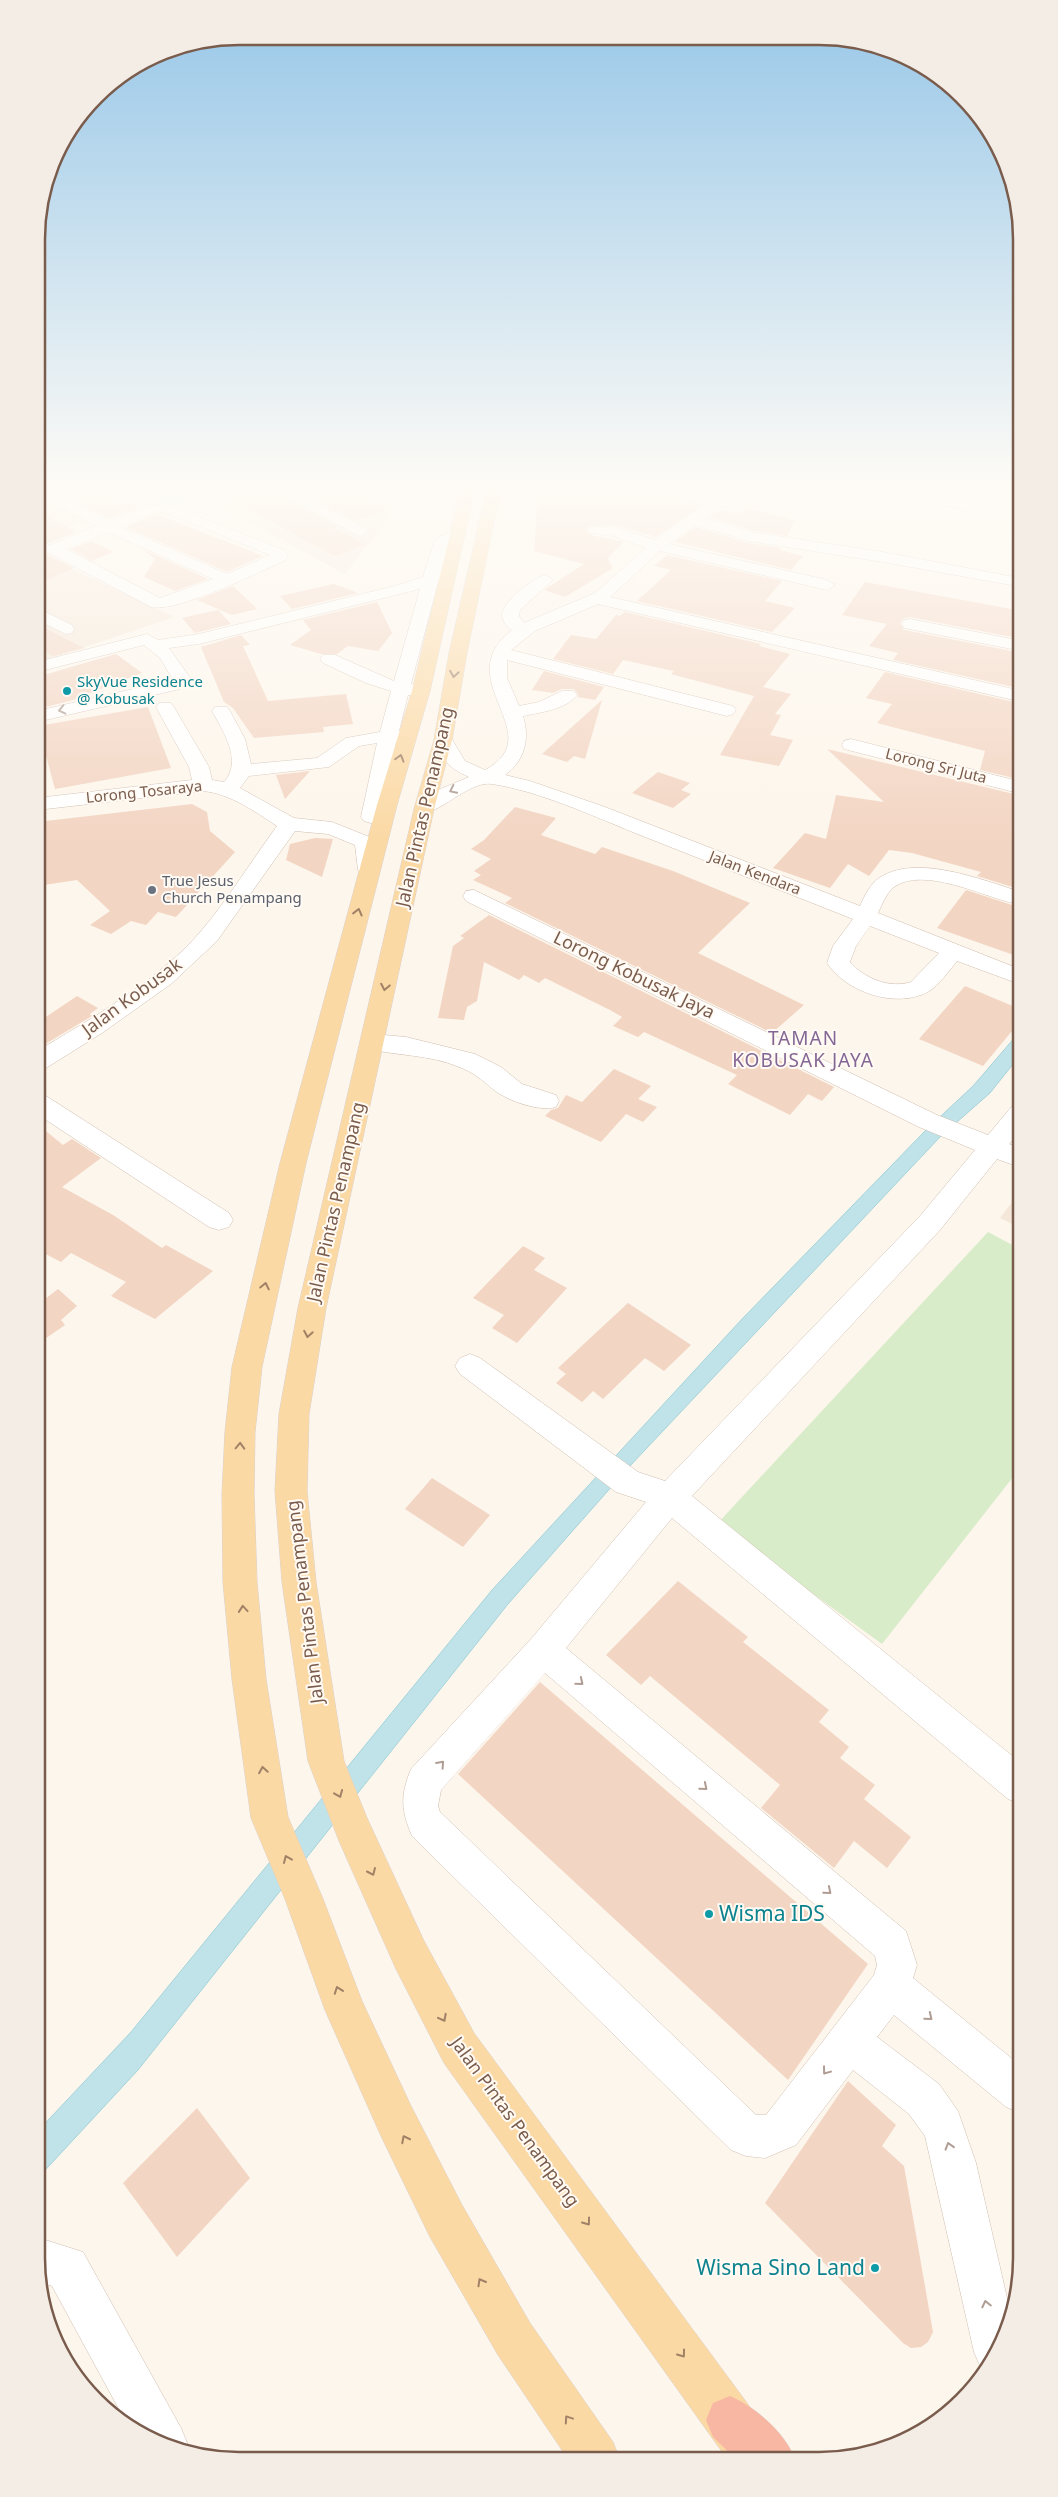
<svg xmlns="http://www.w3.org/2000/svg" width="1058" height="2497" font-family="'Noto Sans',sans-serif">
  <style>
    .residential { fill: #f5e8da }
    .green { fill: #d8ecc9 }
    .water { fill: #bfe3e8; stroke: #a5d3da }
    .building { fill: #f3d5c3 }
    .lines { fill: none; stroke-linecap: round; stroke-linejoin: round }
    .minor-casing { stroke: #d1beb0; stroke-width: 1 }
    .major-casing { stroke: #dad1cd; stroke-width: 1 }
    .highway-casing { stroke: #dad1cd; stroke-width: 1 }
    .minor { fill: #fff; fill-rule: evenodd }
    .major { fill: #fbd9a5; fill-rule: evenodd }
    .highway { fill: #f7b7a3; fill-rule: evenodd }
    .oneway { stroke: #a18267 }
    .oneway2 { stroke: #af9d94 }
    .culture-dot { fill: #0f9aa8; stroke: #fffaf3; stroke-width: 2 }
    .worship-dot { fill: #6b7280; stroke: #fffaf3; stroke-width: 2 }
    .labels { text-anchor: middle; stroke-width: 4; stroke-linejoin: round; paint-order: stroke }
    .far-culture-label { font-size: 15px; fill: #0d838f; stroke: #fffaf3; text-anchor: start }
    .far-street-label { font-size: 15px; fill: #7a5c4d; stroke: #fffaf3 }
    .far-worship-label { font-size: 15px; fill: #5b616d; stroke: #fffaf3; text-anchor: start }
    .street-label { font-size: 18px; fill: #7a5c4d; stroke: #fffaf3 }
    .neighbourhood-label { font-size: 19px; letter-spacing: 1px; fill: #846695; stroke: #fffaf3 }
    .near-culture-label { font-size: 21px; fill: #0d838f; stroke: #fffaf3; text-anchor: start }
    .rim { fill: none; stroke: #7a5c4d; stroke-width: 2.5 }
  </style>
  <rect width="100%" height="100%" fill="#fdf6ec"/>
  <g class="residential">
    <path d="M37 489H162L37 540Z"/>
    <path d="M188 489H406L391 514 345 574Z"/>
    <path d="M37 553 175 617 37 663Z"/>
    <path d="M1022 1189V1229L1000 1218Z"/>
  </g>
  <g class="green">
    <path d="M169 489H182L199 496 172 507 148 498Z"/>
    <path d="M988 1232 1022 1250 1021 1467 882 1644 717 1524Z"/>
  </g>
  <path class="water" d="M1022 1029V1053L990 1093 940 1137 629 1467 508 1604 138 2070 36 2180V2133L131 2032 492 1590 742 1319 926 1130 973 1086Z"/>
  <g class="building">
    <path d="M69 489H92L138 507 109 519 97 512Z"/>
    <path d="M212 489H270L338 527 334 528 366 545 334 556Z"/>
    <path d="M296 489H346L388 510 355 521Z"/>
    <path d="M538 489H702L683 499 704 505 656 537 616 525 590 526 586 530 591 535 624 542 608 558 613 568 565 597 544 590 584 564 534 551Z"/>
    <path d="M748 508 795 521 787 536 751 530 710 517 722 510 738 514Z"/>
    <path d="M37 510 76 532 46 544 43 548 46 554 74 568 37 584Z"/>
    <path d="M156 514 263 556 227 572 126 527Z"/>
    <path d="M695 527 748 543 781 548 780 550 803 556 791 570 675 542Z"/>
    <path d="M92 541 113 552 92 561 70 549Z"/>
    <path d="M144 550 208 579 175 591 144 577 155 559Z"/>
    <path d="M667 555 782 581 765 601 795 608 772 632 637 601 671 570 654 566Z"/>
    <path d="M865 582 1022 611V639L910 617 904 618 900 623 904 630 1022 653V689L893 660 898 653 869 646 887 624 842 615Z"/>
    <path d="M334 584 358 593 292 609 280 596Z"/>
    <path d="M233 586 257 609 232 615 197 600Z"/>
    <path d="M377 602 392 633 378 651 348 646 337 654H321L290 645 311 630 303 620Z"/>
    <path d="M218 610 231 624 195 633 182 618Z"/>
    <path d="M625 612 761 644 759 646 790 654 763 687 791 694 775 714 781 715 770 735 793 740 779 766 720 755 754 696 671 674 674 671 623 660 613 674 553 659 571 635 596 639 616 615 620 616Z"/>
    <path d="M37 624 84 648 53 656 37 647Z"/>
    <path d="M241 635 250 645 243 646 268 701 346 694 353 724 323 727 324 732 254 738 233 708 224 702 201 647Z"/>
    <path d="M116 654 142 673 70 701 37 709V677Z"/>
    <path d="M544 671 604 687 595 700 578 697V694L574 689H562L553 693 532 690Z"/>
    <path d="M885 672 1022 704V780L980 770 985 751 877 723 892 704 866 698Z"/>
    <path d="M602 700 585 759 574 756 567 762 542 754Z"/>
    <path d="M148 707 171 768 55 789 38 726Z"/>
    <path d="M827 749 1022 796V890L977 876 981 872 912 853 889 850 869 876 848 864 830 888 773 868 805 833 826 839 836 795 884 802Z"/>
    <path d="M310 771 285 799 276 775Z"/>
    <path d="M658 772 690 783 681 790 691 794 673 808 632 793Z"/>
    <path d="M192 804 207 812 210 831 235 852 176 917 158 912 146 925 131 921 111 934 90 925 110 911 77 880 37 886V822Z"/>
    <path d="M515 807 556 818 541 835 595 854 602 847 673 871 750 903 698 953 804 1005 772 1033 505 903 512 898 473 880 481 875 474 871 491 859 471 849 484 840Z"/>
    <path d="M315 838 333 839 322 877 286 860 290 844Z"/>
    <path d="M966 890 1012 905 1022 902V958L937 928Z"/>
    <path d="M489 915 834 1087 822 1101 808 1094 790 1115 728 1084 737 1075 644 1032 638 1037 613 1026 622 1017 610 1010 545 978 539 983 524 975 519 980 484 962 477 1001 467 1007 464 1020 438 1018 453 946 464 938 460 936Z"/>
    <path d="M965 986 1022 1010V1019L983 1066 919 1039Z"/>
    <path d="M77 996 98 1008 90 1014 92 1016 37 1049V1023Z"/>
    <path d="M614 1069 651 1086 638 1099 657 1107 643 1122 626 1114 601 1142 545 1116 551 1110 558 1108 566 1095 582 1102Z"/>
    <path d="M36 1123 63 1145 72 1139 101 1158 62 1187 113 1215 162 1248 166 1245 213 1271 155 1319 111 1296 126 1282 71 1253 61 1262 36 1249Z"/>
    <path d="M523 1246 545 1258 534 1270 567 1288 517 1343 492 1328 504 1315 473 1298Z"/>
    <path d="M58 1289 77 1306 61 1320 65 1325 36 1345V1306Z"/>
    <path d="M628 1303 691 1345 664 1371 645 1358 603 1399 593 1391 582 1402 556 1383 566 1374 558 1368Z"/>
    <path d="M432 1478 490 1515 463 1547 405 1509Z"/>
    <path d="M678 1581 748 1637 743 1642 829 1710 819 1722 849 1747 840 1758 875 1785 864 1799 911 1837 887 1868 854 1841 834 1868 761 1808 780 1785 650 1676 641 1685 606 1655Z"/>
    <path d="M540 1682 868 1964 788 2080 458 1774Z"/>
    <path d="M848 2081 896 2125 882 2146 904 2166 933 2332 928 2342 921 2347 911 2348 903 2343 765 2203Z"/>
    <path d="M197 2108 250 2178 177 2257 123 2183Z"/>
  </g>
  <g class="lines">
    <defs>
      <g id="minor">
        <path d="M37 489H50L109 521 149 505 166 504 284 550 288 557 286 560C259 572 177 613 151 607L47 552 45 549 47 546 96 526 37 494ZM156 512H164L270 555 227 574 121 527ZM108 532 213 579 160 598 66 549Z"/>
        <path d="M272 489H291L365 528 368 531 360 536 355 534Z"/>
        <path d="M735 489H754L705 518 751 532 883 552 1019 578 1022 579V587L883 562 749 541 695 525 669 544 827 580 835 585 827 590 660 551 610 597 1022 691V702L598 604 535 631 511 650 733 706 736 710 733 714 727 716 507 660V678L519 706 539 702 562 691H574L577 695C567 709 539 713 523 716 530 738 525 761 505 775L530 781 605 807 860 906C864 897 870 884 879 878 916 853 982 880 1021 892L1022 900 1013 903C982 896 923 866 894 887 886 893 882 905 878 913L1022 970V985L957 961C949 971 939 985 928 992 895 1009 846 992 827 963L833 946 853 919C780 890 708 862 635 833 591 815 538 791 492 784 468 780 437 818 417 813L414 809 438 790 469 777C447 767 444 761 434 740L436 736H450L465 761 485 770C552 734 447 680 512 630 507 627 502 621 502 614 504 601 533 578 545 575L553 580 520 610 519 616 524 623 595 593 646 548 613 536 591 533 588 530 591 527H615L655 540 687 516ZM870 926 939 953 911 982C889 989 864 978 850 962L856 946Z"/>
        <path d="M863 489C905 489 945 494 984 508L986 511 979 515 954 507 870 493Z"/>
        <path d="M458 526 466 531 449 543 441 571 450 572 452 575 450 578 438 582 411 684 425 687 428 691 425 695H408L399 731 412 732 414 736 412 740 396 742 381 817 378 821 371 823 364 821 361 817 377 743 359 746 329 767 249 776 240 788 294 818 332 822 372 838 375 842 380 870 376 874 369 876 362 874 358 870 355 845 328 834 295 831 217 941 171 984 102 1033 46 1068 37 1070V1051C90 1020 162 978 202 930 229 898 252 860 277 826 254 811 231 794 203 791L37 810V798L192 780 189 767 156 707 159 703H171L174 707 209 767 212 780 224 782C243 761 223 731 212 711L215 707H227L230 711 245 739 251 764 317 758 346 738 380 732 391 691 366 683 323 663 320 659 323 655H335L394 681 420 589 199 644 169 648 191 679 180 689 37 722V711L168 681 172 678 160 658 144 645 37 672V662L147 634 158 640 199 634 395 586 423 577 435 540Z"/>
        <path d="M37 608 72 625 74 629 72 633 66 634 37 620Z"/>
        <path d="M910 619 1022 641V651L904 628 902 624 904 620Z"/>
        <path d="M851 739 1022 782V794L844 749 842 745 844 741Z"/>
        <path d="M474 890 937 1115 988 1135 1013 1105 1022 1102V1129L1009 1144 1022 1149V1168L997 1159 940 1230 692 1496 1021 1763V1804L1008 1799 672 1518 566 1648 906 1931 917 1965 913 1978 1021 2066V2113L1006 2107 894 2015 877 2037 939 2084 958 2111 976 2163 1011 2315 1006 2336 985 2370 981 2368 974 2352 925 2136 909 2114 853 2070 796 2145 765 2158 746 2156 731 2150 412 1836C401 1810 400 1796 411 1769L531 1639 646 1502 616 1492 460 1374 455 1366 460 1358 470 1354 480 1358 638 1472 665 1481 920 1216 975 1150 919 1127 466 901 463 896 466 891ZM545 1673 875 1956 877 1965 874 1975 766 2115H756L440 1812 438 1806 441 1790Z"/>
        <path d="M373 1034 406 1037 475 1054 501 1067 522 1084 556 1095 559 1101 556 1107C540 1112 508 1101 494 1090 482 1080 475 1073 459 1067 429 1054 395 1056 365 1048L361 1042 365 1036Z"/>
        <path d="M37 1093 46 1096 229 1213 233 1220 229 1227 219 1230 209 1227 37 1114Z"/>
        <path d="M36 2237 83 2252 181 2428 188 2445 185 2452 149 2440 127 2424 52 2286 39 2282Z"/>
      </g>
      <g id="major">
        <path d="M461 489H475L430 691 397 805 306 1163 262 1367 255 1432 254 1494 257 1582 266 1679 288 1817 323 1899 362 2001 411 2106 462 2205 530 2323 613 2442 620 2460 568 2459 498 2355 430 2237 381 2136 325 2010 285 1899 251 1818 232 1679 223 1582 222 1494 225 1432 232 1367 280 1163 377 805 412 691Z"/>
        <path d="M487 489H501L467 653 452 740 434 809 326 1308 309 1414 307 1491 316 1582 344 1761 367 1818 424 1941 474 2033 747 2403 773 2443 780 2461 728 2460 444 2063 396 1969 339 1841 308 1761 282 1582 275 1491 279 1414 298 1308 414 809 434 740 449 653Z"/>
      </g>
      <path id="highway" d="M730 2396C754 2406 788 2435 795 2461L737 2460 713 2437 706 2420 713 2403Z"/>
    </defs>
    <use href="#minor" class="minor-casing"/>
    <use href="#major" class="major-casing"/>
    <use href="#highway" class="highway-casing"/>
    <use href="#minor" class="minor"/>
    <use href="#major" class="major"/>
    <use href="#highway" class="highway"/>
  </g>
  <defs><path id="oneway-chevron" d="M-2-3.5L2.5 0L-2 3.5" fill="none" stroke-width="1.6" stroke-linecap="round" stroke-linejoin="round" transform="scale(1.25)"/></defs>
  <g class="oneway">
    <use href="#oneway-chevron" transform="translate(454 674) rotate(99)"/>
    <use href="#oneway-chevron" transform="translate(400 758) rotate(-74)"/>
    <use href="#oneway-chevron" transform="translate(358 912) rotate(-76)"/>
    <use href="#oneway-chevron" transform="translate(385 987) rotate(101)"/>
    <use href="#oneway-chevron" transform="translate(265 1286) rotate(-78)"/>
    <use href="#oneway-chevron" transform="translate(308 1334) rotate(100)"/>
    <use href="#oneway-chevron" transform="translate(240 1446) rotate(-88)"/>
    <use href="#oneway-chevron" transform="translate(243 1609) rotate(-95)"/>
    <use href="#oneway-chevron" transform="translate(263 1770) rotate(-99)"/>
    <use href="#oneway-chevron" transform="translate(339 1794) rotate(68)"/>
    <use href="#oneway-chevron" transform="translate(287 1859) rotate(-113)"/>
    <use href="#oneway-chevron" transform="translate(372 1872) rotate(66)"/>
    <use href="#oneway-chevron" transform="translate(338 1990) rotate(-110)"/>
    <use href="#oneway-chevron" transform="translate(443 2018) rotate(62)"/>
    <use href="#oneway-chevron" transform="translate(405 2139) rotate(-117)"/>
    <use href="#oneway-chevron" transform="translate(587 2222) rotate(54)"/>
    <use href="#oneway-chevron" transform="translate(481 2282) rotate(-120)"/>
    <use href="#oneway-chevron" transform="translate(682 2354) rotate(54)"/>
    <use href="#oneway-chevron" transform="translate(568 2419) rotate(-124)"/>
  </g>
  <g class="oneway2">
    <use href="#oneway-chevron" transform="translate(62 710) rotate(167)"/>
    <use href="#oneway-chevron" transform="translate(453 790) rotate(154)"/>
    <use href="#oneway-chevron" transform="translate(580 1682) rotate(40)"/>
    <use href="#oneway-chevron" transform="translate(441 1764) rotate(-48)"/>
    <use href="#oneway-chevron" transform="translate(704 1787) rotate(40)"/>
    <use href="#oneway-chevron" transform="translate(828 1891) rotate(40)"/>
    <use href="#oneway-chevron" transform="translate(929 2017) rotate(39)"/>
    <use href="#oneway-chevron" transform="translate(826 2071) rotate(127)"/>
    <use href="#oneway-chevron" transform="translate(949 2146) rotate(-107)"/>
    <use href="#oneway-chevron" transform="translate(986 2304) rotate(-103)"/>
  </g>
  <linearGradient id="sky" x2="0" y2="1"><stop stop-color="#97c7e8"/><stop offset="0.58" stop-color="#fefbf6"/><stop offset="1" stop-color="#fefbf6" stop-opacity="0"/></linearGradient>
  <rect width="1058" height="839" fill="url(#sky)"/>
  <g class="culture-dot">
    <circle cx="67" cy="691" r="5"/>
    <circle cx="709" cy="1914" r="5"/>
    <circle cx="875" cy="2268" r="5"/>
  </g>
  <circle class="worship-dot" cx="152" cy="890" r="5"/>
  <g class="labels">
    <g class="far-culture-label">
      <text x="77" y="687">SkyVue Residence<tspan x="77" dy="17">@ Kobusak</tspan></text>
    </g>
    <g class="far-street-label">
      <text transform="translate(936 766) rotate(14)" y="5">Lorong Sri Juta</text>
      <text transform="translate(144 792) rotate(-6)" y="5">Lorong Tosaraya</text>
      <text transform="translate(755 873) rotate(21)" y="5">Jalan Kendara</text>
    </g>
    <g class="far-worship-label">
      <text x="162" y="886">True Jesus<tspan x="162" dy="17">Church Penampang</tspan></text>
    </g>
    <g class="street-label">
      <text transform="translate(425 807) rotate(-77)" y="6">Jalan Pintas Penampang</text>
      <text transform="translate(634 975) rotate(26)" y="6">Lorong Kobusak Jaya</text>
      <text transform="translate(132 997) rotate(-36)" y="6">Jalan Kobusak</text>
      <text transform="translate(336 1202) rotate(-77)" y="6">Jalan Pintas Penampang</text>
      <text transform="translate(305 1602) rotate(-97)" y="6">Jalan Pintas Penampang</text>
      <text transform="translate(515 2122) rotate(54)" y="6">Jalan Pintas Penampang</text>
    </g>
    <g class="neighbourhood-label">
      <text x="803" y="1045">TAMAN<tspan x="803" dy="22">KOBUSAK JAYA</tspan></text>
    </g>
    <g class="near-culture-label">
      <text x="719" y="1921">Wisma IDS</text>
      <text x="865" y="2275" text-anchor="end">Wisma Sino Land</text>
    </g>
  </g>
  <path d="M0 0H1058V2497H0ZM239 45H819A194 194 0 0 1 1013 239V2258A194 194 0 0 1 819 2452H239A194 194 0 0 1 45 2258V239A194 194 0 0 1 239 45Z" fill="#f4ede6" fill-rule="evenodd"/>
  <path class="rim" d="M239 45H819A194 194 0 0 1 1013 239V2258A194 194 0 0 1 819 2452H239A194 194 0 0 1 45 2258V239A194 194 0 0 1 239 45Z"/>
</svg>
